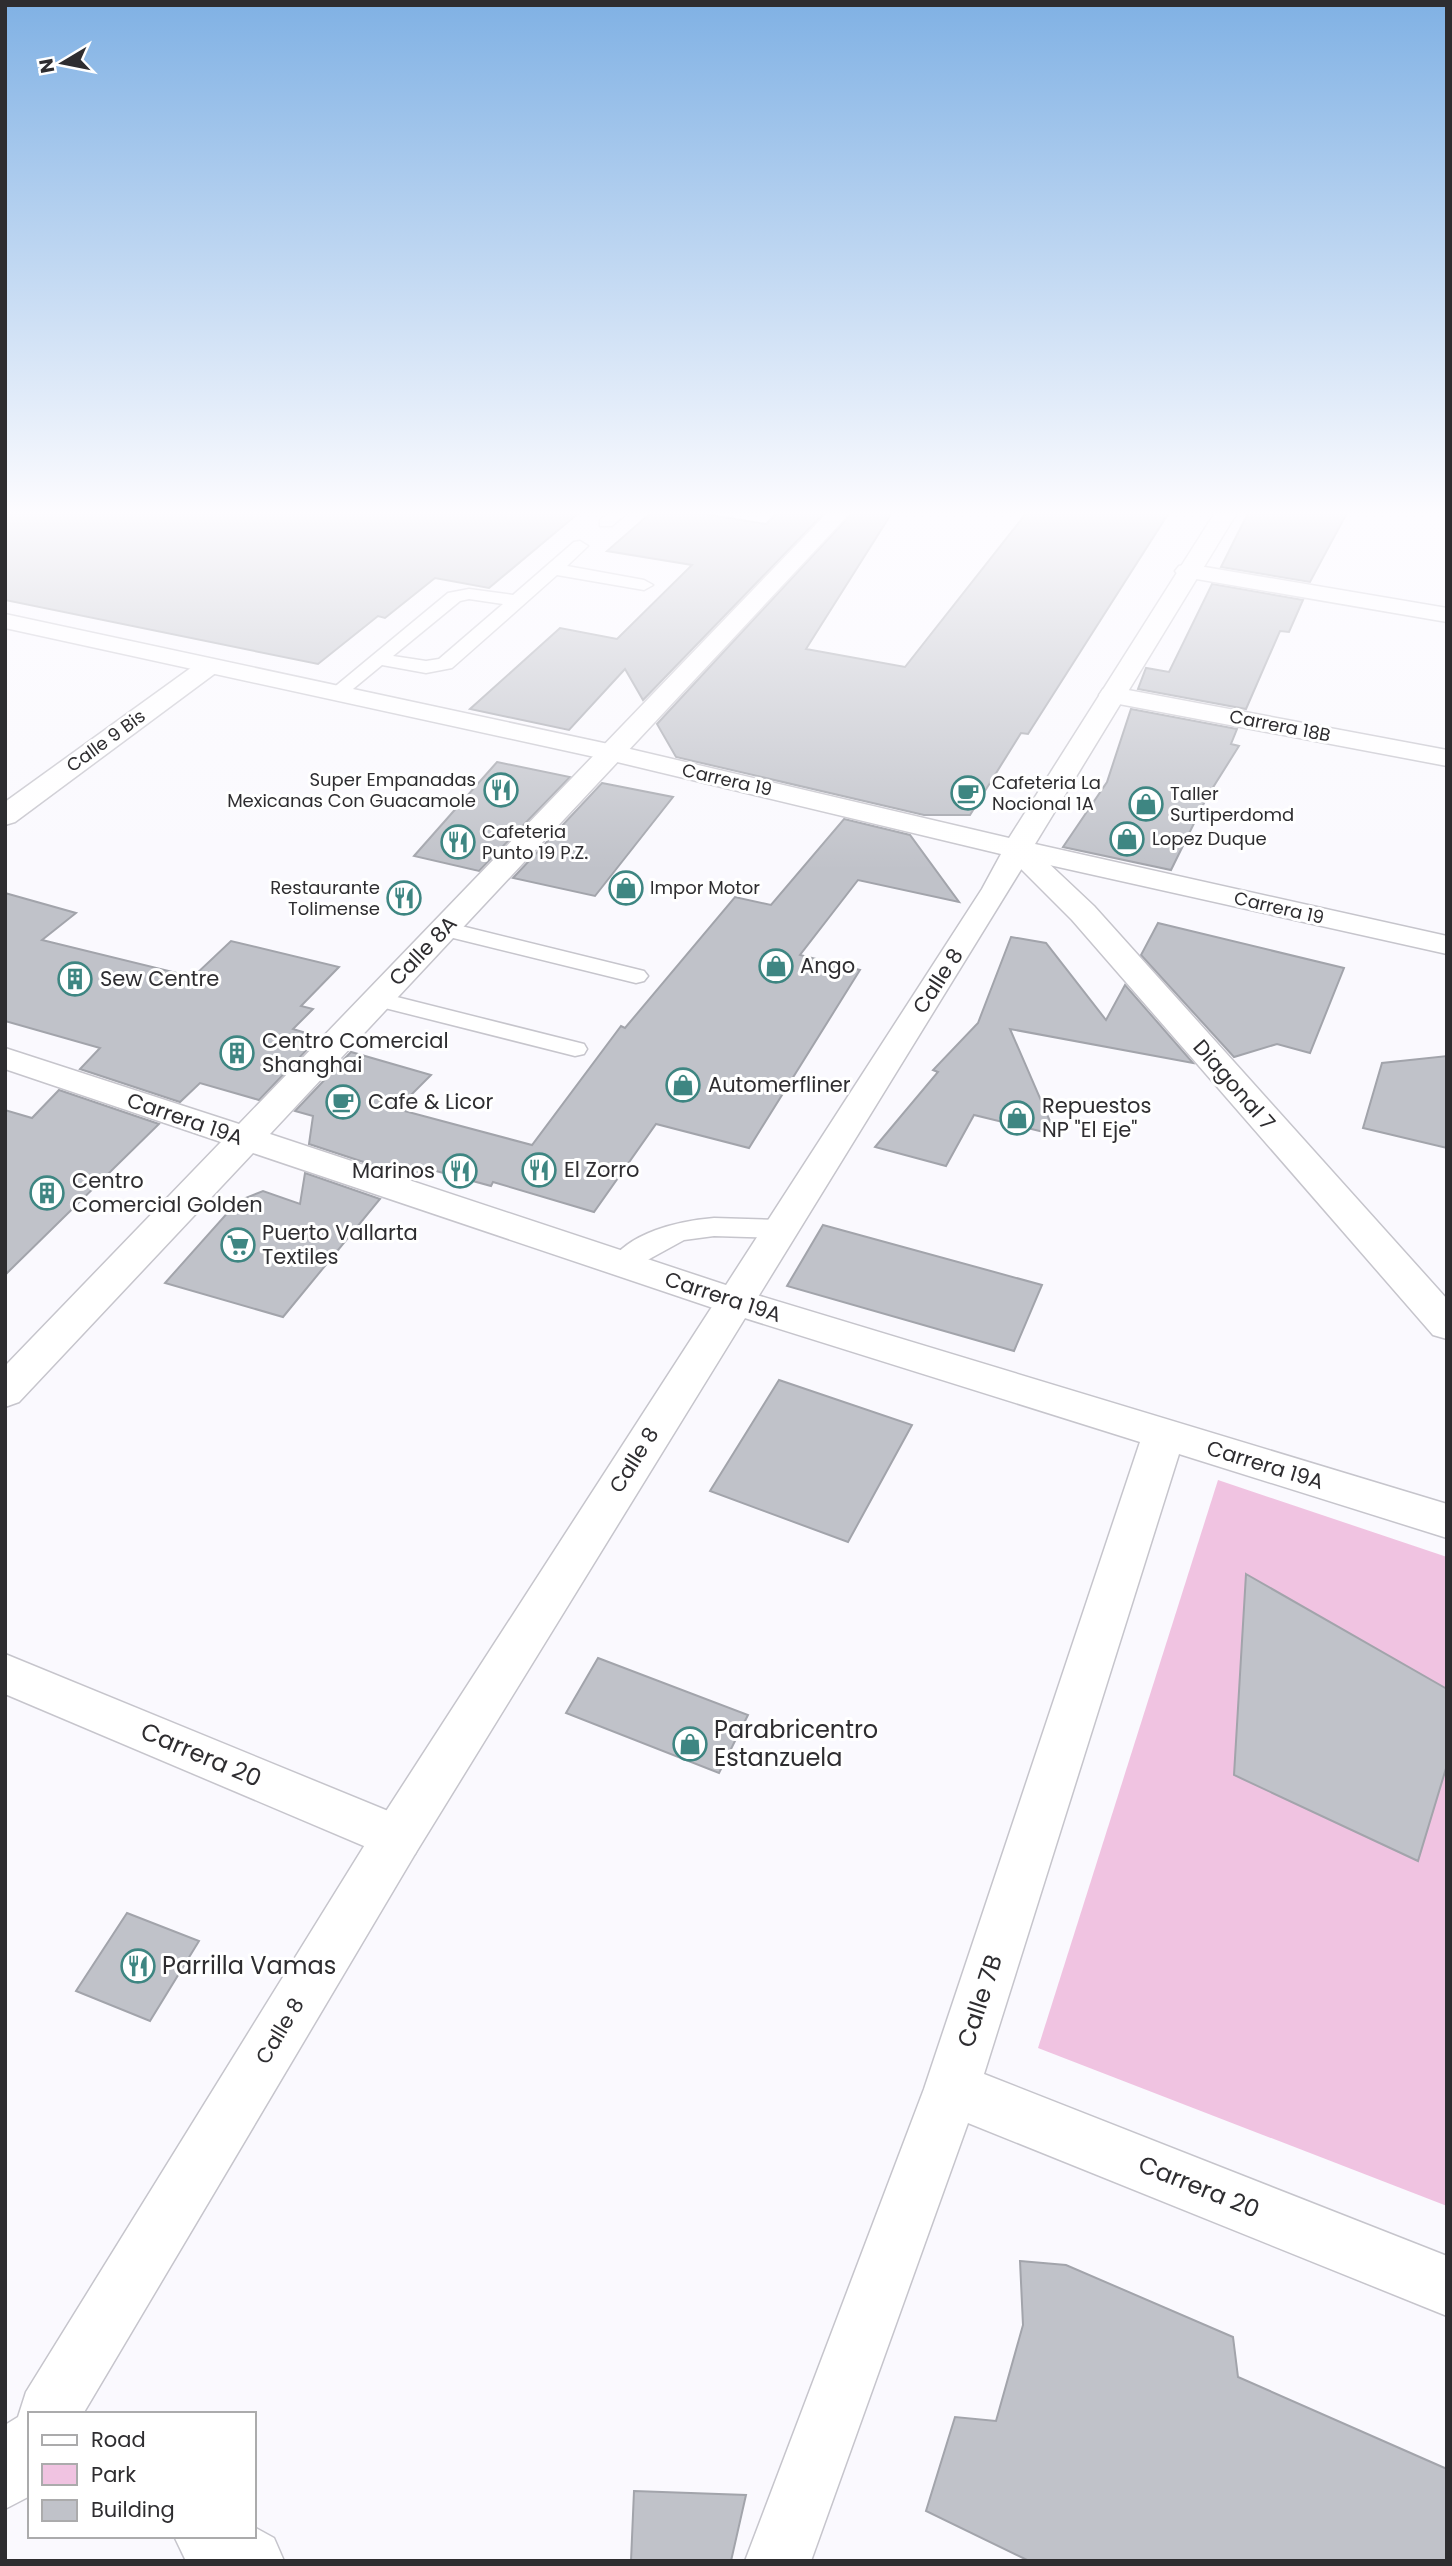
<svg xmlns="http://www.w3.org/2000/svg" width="1452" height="2566" font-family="Poppins,sans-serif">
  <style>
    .green { fill: #f0c3e1 }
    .building { fill: #c0c2c9; stroke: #a2a4ab; stroke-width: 2 }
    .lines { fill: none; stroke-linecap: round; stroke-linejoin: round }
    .service-casing { stroke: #c6c5cc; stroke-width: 3 }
    .minor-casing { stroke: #c6c5cc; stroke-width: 3 }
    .tertiary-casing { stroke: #c6c5cc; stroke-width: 3 }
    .service { fill: #fff; fill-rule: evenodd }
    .minor { fill: #fff; fill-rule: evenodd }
    .tertiary { fill: #fff; fill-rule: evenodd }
    .labels { text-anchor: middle; stroke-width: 6; stroke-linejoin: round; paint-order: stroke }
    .far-street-label { font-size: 18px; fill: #2e2d30; stroke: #fff }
    .far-poi-label { font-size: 18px; fill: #2e2d30; stroke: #fff; text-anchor: start }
    .street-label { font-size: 21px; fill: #2e2d30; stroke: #fff }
    .poi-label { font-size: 21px; fill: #2e2d30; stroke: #fff; text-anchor: start }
    .near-poi-label { font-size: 24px; fill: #2e2d30; stroke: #fff; text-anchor: start }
    .near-street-label { font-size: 24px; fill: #2e2d30; stroke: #fff }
  </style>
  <rect width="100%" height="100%" fill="#faf9fe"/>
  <path class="green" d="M1218 1480 1447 1557V2206L1038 2048Z"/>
  <g class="building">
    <path d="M5 511H581L489 588 435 578 385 618 378 616 318 664 5 600Z"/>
    <path d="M653 511H687L766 524 779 511H826L643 700 625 669 569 730 470 709 560 628 617 639 692 565 607 551Z"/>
    <path d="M854 511H893L806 649 905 667 1028 511H1170L1028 734 1021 733 970 815H924L676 757 657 724Z"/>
    <path d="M1249 511H1348L1310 582 1221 567Z"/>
    <path d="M1212 584 1303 600 1289 632 1280 631 1246 709 1138 689 1146 668 1169 672Z"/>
    <path d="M1131 709 1237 729 1231 744 1239 746 1207 797 1171 870 1063 847 1107 782Z"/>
    <path d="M497 762 570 777 479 871 414 856Z"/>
    <path d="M602 783 673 797 595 896 513 878Z"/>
    <path d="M844 819 910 835 959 902 858 880 800 955 860 970 749 1148 656 1124 594 1212 493 1182 491 1186 425 1168 420 1176 403 1171 400 1174 309 1144 313 1116 295 1111 351 1052 431 1075 397 1109 532 1145 621 1026 625 1028 735 897 771 905Z"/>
    <path d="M5 893 76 913 42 940 193 977 231 941 339 967 301 1006 313 1009 293 1029 319 1037 259 1100 200 1083 180 1102 80 1069 100 1048 5 1021Z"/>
    <path d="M1158 923 1344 968 1310 1053 1277 1044 1234 1057 1141 955Z"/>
    <path d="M1011 937 1046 943 1106 1020 1125 985 1193 1063 1010 1029 1056 1135 974 1115 946 1166 875 1147 938 1072 933 1070 978 1023Z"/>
    <path d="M1447 1056V1148L1363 1128 1382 1063Z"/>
    <path d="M59 1090 159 1124 5 1275V1110L32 1118Z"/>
    <path d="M305 1173 380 1199 283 1317 165 1283 238 1201 263 1191 300 1204Z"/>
    <path d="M823 1225 1042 1285 1014 1351 787 1286Z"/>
    <path d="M779 1380 912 1425 848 1542 710 1491Z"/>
    <path d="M1246 1574 1447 1689V1765L1418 1861 1234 1775Z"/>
    <path d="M598 1658 748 1715 719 1773 566 1713Z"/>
    <path d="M127 1913 199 1941 150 2021 76 1991Z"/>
    <path d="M1020 2261 1066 2265 1233 2337 1238 2377 1447 2469V2561H1029L926 2511 955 2417 996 2421 1023 2325Z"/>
    <path d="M634 2491 746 2495 731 2561H631Z"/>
  </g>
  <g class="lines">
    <defs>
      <g id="service">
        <path d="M611 511H629L612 526H600V520Z"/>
        <path d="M580 541 588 546 567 566 644 580 653 585 644 590 557 575 452 668 426 673 382 665 342 698H328L326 694 448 593 469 589 513 595 574 542ZM469 599 503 604 439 659 426 661 393 656 460 601Z"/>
        <path d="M445 922 644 971 648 976 644 981 636 983 437 934 434 929 437 924Z"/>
        <path d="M377 992 584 1044 587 1049 584 1054 575 1056 369 1004 365 999 369 994Z"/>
        <path d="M714 1218 779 1220 789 1223 793 1229 789 1235 779 1238 714 1236 684 1240 622 1274 612 1272 608 1265C628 1232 679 1221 714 1218Z"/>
      </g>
      <g id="minor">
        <path d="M829 511H852L270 1134 747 1292 1447 1504V1538L1179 1454 984 2074 1447 2256V2316L968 2123 811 2561H745L924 2089 1140 1442 719 1310 253 1153 19 1402 5 1407V1366L221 1142 5 1069V1048L239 1124Z"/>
        <path d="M1187 564 1447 608V622L1179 576 1175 571 1179 566Z"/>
        <path d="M208 659 217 662 221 667 217 672 15 822 5 825V802L199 662Z"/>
        <path d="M1112 687 1447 750V766L1103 701 1099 695 1103 689Z"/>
        <path d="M1017 840 1027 843 1094 906 1447 1299V1339L1433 1335 1072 920 1007 855 1002 849 1007 843Z"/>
        <path d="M5 1654 415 1822 422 1838 415 1854 397 1860 5 1694Z"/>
        <path d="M254 2527 274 2538 284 2561H186L174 2536H254Z"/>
      </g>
      <path id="tertiary" d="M1216 511H1238L1035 844 1447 936V954L1027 860 415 1854 83 2414H30V2496L5 2509V2425L18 2417 26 2392 379 1822 982 889 1001 854 613 761 5 628V614L613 745 1009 838Z"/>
    </defs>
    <use href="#service" class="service-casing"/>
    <use href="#minor" class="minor-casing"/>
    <use href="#tertiary" class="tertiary-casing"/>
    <use href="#service" class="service"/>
    <use href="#minor" class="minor"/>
    <use href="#tertiary" class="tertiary"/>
  </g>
  <linearGradient id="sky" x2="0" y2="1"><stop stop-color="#80b1e4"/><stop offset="0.59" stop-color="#fdfcff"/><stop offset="1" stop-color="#fdfcff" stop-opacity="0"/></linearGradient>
  <rect width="1452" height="870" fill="url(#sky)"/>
  <defs>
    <symbol id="restaurant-ring" viewBox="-11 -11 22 22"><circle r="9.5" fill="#fff" stroke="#3e8682" stroke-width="1.5"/><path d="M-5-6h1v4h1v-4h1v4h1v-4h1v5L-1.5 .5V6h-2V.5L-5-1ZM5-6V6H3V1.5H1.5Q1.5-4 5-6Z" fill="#3e8682"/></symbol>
    <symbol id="cafe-ring" viewBox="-11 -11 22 22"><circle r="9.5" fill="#fff" stroke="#3e8682" stroke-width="1.5"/><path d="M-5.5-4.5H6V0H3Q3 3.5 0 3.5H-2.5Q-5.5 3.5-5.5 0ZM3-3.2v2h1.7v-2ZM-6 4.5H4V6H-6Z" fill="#3e8682"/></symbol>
    <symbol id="shop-ring" viewBox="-11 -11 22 22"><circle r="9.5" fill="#fff" stroke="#3e8682" stroke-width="1.5"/><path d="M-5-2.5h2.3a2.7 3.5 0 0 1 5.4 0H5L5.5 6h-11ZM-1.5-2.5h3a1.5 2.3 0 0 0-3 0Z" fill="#3e8682"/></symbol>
    <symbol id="building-ring" viewBox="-11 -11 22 22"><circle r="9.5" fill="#fff" stroke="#3e8682" stroke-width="1.5"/><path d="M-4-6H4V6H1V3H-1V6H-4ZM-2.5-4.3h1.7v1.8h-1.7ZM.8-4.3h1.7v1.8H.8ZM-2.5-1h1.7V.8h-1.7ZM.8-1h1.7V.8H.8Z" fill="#3e8682"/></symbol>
    <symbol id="supermarket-ring" viewBox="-11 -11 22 22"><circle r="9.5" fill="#fff" stroke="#3e8682" stroke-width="1.5"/><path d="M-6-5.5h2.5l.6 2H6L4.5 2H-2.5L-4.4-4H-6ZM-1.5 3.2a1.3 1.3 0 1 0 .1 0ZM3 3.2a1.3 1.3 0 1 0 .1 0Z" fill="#3e8682"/></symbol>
  </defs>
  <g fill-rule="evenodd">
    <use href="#restaurant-ring" x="482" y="771" width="38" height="38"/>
    <use href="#cafe-ring" x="949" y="774" width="38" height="38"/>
    <use href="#shop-ring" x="1127" y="785" width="38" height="38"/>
    <use href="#shop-ring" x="1108" y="820" width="38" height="38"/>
    <use href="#restaurant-ring" x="439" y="823" width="38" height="38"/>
    <use href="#shop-ring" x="607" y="869" width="38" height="38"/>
    <use href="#restaurant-ring" x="385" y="879" width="38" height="38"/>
    <use href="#shop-ring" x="757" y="947" width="38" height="38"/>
    <use href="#building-ring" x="56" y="960" width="38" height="38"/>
    <use href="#building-ring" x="218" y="1034" width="38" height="38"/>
    <use href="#shop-ring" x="664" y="1066" width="38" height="38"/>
    <use href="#cafe-ring" x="324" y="1083" width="38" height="38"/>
    <use href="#shop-ring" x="998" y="1099" width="38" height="38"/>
    <use href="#restaurant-ring" x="520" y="1151" width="38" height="38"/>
    <use href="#restaurant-ring" x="441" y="1152" width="38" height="38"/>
    <use href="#building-ring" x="28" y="1174" width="38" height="38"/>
    <use href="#supermarket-ring" x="219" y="1226" width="38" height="38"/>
    <use href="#shop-ring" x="671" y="1725" width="38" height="38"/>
    <use href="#restaurant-ring" x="119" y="1947" width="38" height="38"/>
  </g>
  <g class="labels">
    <g class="far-street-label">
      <text transform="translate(1280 726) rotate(11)" y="6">Carrera 18B</text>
      <text transform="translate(106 741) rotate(-36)" y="6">Calle 9 Bis</text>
      <text transform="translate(727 780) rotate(13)" y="6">Carrera 19</text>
      <text transform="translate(1279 908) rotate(13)" y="6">Carrera 19</text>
    </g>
    <g class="far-poi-label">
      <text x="476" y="786" text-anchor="end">Super Empanadas<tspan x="476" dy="21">Mexicanas Con Guacamole</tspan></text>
      <text x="992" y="789">Cafeteria La<tspan x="992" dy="21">Nocional 1A</tspan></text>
      <text x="1170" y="800">Taller<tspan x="1170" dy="21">Surtiperdomd</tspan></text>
      <text x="482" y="838">Cafeteria<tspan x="482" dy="21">Punto 19 P.Z.</tspan></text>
      <text x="1152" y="845">Lopez Duque</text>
      <text x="380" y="894" text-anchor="end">Restaurante<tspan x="380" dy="21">Tolimense</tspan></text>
      <text x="650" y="894">Impor Motor</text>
    </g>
    <g class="street-label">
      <text transform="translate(423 951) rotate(-46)" y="7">Calle 8A</text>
      <text transform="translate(938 981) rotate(-57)" y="7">Calle 8</text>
      <text transform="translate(1234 1085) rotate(49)" y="7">Diagonal 7</text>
      <text transform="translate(185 1119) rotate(19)" y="7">Carrera 19A</text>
      <text transform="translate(723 1297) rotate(18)" y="7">Carrera 19A</text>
      <text transform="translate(634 1460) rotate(-58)" y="7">Calle 8</text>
      <text transform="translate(1265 1465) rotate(17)" y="7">Carrera 19A</text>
      <text transform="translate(280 2031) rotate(-59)" y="7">Calle 8</text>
    </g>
    <g class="poi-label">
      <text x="800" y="973">Ango</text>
      <text x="100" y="986">Sew Centre</text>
      <text x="262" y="1048">Centro Comercial<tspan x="262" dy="24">Shanghai</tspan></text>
      <text x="708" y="1092">Automerfliner</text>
      <text x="368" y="1109">Cafe &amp; Licor</text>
      <text x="1042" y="1113">Repuestos<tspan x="1042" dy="24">NP "El Eje"</tspan></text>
      <text x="564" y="1177">El Zorro</text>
      <text x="435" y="1178" text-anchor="end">Marinos</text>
      <text x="72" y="1188">Centro<tspan x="72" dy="24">Comercial Golden</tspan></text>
      <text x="262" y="1240">Puerto Vallarta<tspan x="262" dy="24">Textiles</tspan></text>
    </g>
    <g class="near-poi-label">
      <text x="714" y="1738">Parabricentro<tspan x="714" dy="28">Estanzuela</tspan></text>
      <text x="162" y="1974">Parrilla Vamas</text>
    </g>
    <g class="near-street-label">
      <text transform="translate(201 1755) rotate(23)" y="8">Carrera 20</text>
      <text transform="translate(980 2001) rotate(-72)" y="8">Calle 7B</text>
      <text transform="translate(1199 2187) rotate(22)" y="8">Carrera 20</text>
    </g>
  </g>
  <rect width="1452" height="2566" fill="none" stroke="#2e2d30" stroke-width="14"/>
  <rect x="28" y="2412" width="228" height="126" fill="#ffffff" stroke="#ababac" stroke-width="2"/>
  <rect x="42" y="2435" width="35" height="10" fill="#ffffff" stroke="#ababac" stroke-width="2"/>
  <text x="91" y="2447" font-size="21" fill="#2e2d30">Road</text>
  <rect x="42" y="2464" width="35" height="21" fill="#f0c3e1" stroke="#ababac" stroke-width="2"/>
  <text x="91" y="2482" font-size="21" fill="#2e2d30">Park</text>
  <rect x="42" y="2500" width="35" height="21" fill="#c0c2c9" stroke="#ababac" stroke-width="2"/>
  <text x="91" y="2517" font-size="21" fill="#2e2d30">Building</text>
  <g transform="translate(63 63) rotate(260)" stroke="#ffffff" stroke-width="5" paint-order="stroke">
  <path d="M0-5L12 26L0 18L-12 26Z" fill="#2e2d30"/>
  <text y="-10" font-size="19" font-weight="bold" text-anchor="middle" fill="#2e2d30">N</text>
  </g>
</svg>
